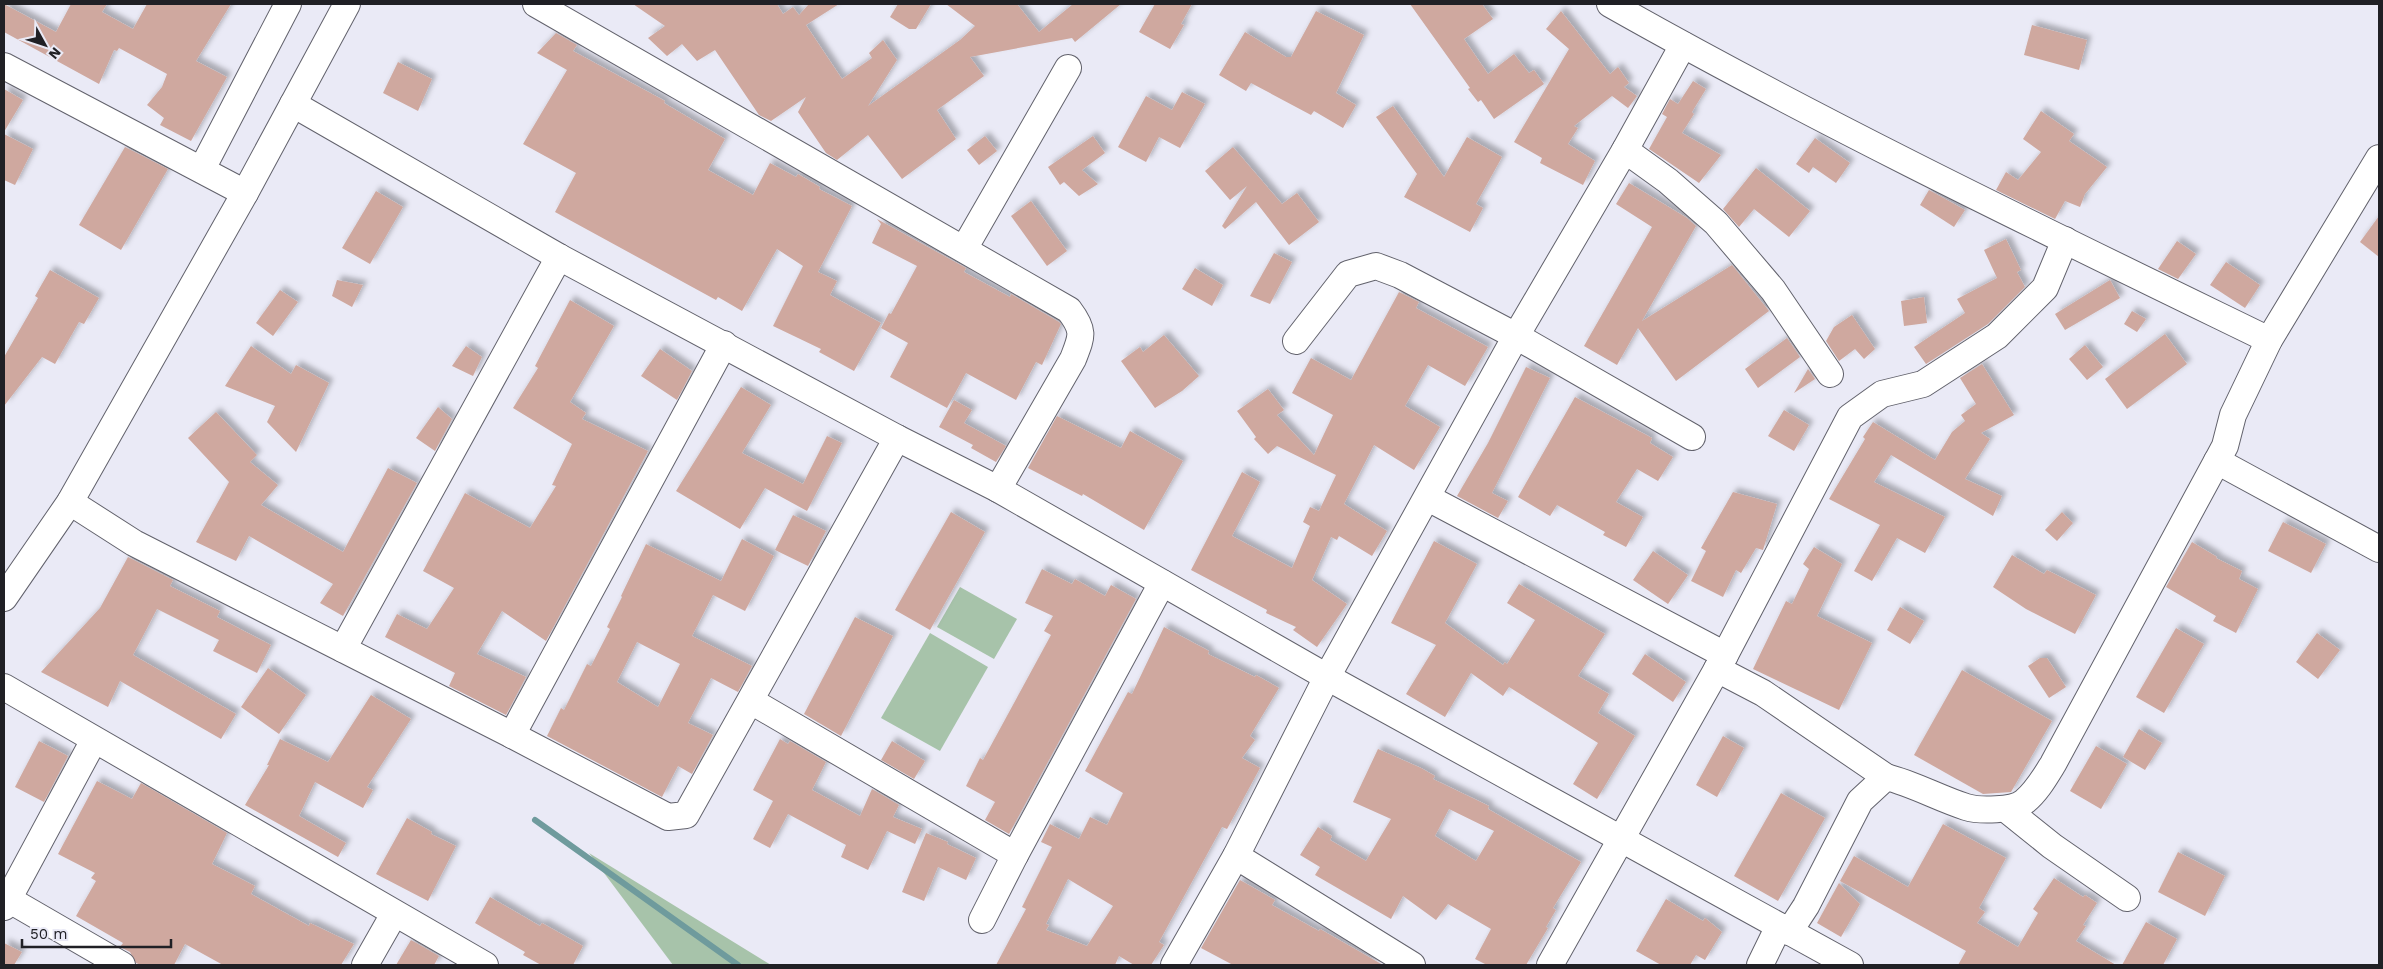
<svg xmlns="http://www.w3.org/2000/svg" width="2383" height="969" font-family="'Work Sans',sans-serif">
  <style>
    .green { fill: #a7c3aa }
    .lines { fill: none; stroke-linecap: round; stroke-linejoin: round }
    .stream { stroke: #6f9b9d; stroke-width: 6 }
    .building { fill: #cfa89f; fill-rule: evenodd; filter: url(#shadow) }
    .minor-casing { stroke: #62626c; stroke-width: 28 }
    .minor { stroke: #fff; stroke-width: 26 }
  </style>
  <defs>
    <filter id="shadow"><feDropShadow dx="4.5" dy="-4.5" stdDeviation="2.5" flood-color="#0004"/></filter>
  </defs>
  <rect width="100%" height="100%" fill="#eaeaf6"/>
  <g class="green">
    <path d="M960 587 1017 619 994 659 937 627Z"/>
    <path d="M930 633 988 667 940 751 881 718Z"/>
    <path d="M589 853 771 965H673Z"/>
  </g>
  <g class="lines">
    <path class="stream" d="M535 820 738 965"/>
  </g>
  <g class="building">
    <path d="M4 4 56 32 71 4H107L102 12 133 29 147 4H231L196 61 227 77 191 141 160 125 164 118 147 105 162 87 167 74 119 48 117 51 114 50 99 84 4 32Z"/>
    <path d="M633 4H777L783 14 793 7 799 15 809 4H839L806 25 842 79 872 58 869 53 883 40 897 60 868 106 960 40 975 26 946 4H1017L1039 32 1073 4H1121L1075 42 1072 38 970 57 984 76 937 110 956 139 902 179 868 135 837 160 826 153 798 112 806 97 771 121 759 115 715 50 697 61 682 44 667 56 648 38 665 26Z"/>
    <path d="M898 4H931L916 29H909L890 17Z"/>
    <path d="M1155 4H1192L1181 24 1184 25 1170 49 1139 32Z"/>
    <path d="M1410 4H1482L1493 19 1464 39 1488 74 1514 54 1529 73 1534 70 1544 84 1494 119 1481 100 1478 102 1468 89 1470 88Z"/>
    <path d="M1316 11 1364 35 1336 93 1356 105 1343 128 1314 111 1311 115 1251 83 1246 91 1219 75 1245 32 1286 57H1291Z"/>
    <path d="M1561 11 1610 74 1618 67 1629 83 1624 87 1637 96 1628 108 1612 96 1574 126 1578 128 1568 144 1595 161 1583 185 1540 163 1542 158 1514 142 1569 49 1546 29Z"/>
    <path d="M2032 25 2087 40 2079 70 2024 55Z"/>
    <path d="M556 33 577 45 573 51 665 101 664 103 725 139 708 170 753 195 770 163 796 177 798 174 820 187 819 189 852 206 818 272 837 281 830 295 881 323 854 371 819 352 821 349 773 326 803 266 777 249 742 311 718 297 716 300 555 212 576 173 523 144 567 70 537 53Z"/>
    <path d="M398 62 432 79 418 111 383 93Z"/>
    <path d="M1693 81 1706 89 1692 112 1694 114 1682 133 1721 155 1699 183 1649 149 1667 117 1662 114 1670 99 1678 104Z"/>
    <path d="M4 89 23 100 4 132Z"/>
    <path d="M1182 92 1205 104 1180 148 1159 137 1146 162 1118 147 1146 96 1172 110Z"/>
    <path d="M1393 106 1444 177 1467 137 1502 157 1476 204 1483 208 1470 232 1404 197 1417 174 1376 117Z"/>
    <path d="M2041 111 2074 134 2069 141 2107 167 2085 194 2080 207 2065 201 2055 219 1996 190 2006 172 2018 180 2041 152 2023 139Z"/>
    <path d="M4 134 33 149 15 185 4 180Z"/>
    <path d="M985 136 997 151 979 165 967 150Z"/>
    <path d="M1093 136 1105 153 1082 170 1098 184 1079 196 1064 182 1060 185 1048 167Z"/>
    <path d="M1815 138 1850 163 1836 183 1813 167 1809 173 1796 164Z"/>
    <path d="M125 147 168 169 121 250 79 225Z"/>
    <path d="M1233 147 1282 204 1297 193 1319 222 1289 245 1256 202 1225 229 1222 226 1247 186 1230 200 1205 171Z"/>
    <path d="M1756 168 1810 211 1789 237 1754 209 1739 227 1723 209Z"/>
    <path d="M1629 183 1687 218 1696 226 1642 321 1732 265 1769 311 1676 381 1638 328 1617 365 1584 346 1652 227 1616 204Z"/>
    <path d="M1929 190 1965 210 1954 227 1920 205Z"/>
    <path d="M376 191 403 207 370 264 342 248Z"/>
    <path d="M1031 201 1067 251 1047 266 1011 216Z"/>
    <path d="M2379 216V257L2360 242Z"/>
    <path d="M877 219 966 268 964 272 1010 297 1011 294 1059 322 1061 324 1042 365 1036 362 1016 400 966 373 947 408 890 377 908 343 881 328 889 313 891 314 917 266 872 243 881 224Z"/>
    <path d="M2006 239 2021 270 2017 272 2025 287 1988 324 1926 364 1914 347 1965 313 1957 299 1997 278 1984 250Z"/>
    <path d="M2177 241 2196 254 2178 279 2158 269Z"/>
    <path d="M1274 253 1292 262 1270 304 1250 296Z"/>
    <path d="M2226 262 2260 285 2245 308 2210 285Z"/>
    <path d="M1195 268 1223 285 1212 306 1182 289Z"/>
    <path d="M50 270 99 298 84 324 79 322 55 364 42 357 4 406V357L38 298 35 296Z"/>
    <path d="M337 280 363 285 352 307 332 296Z"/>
    <path d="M2110 280 2120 298 2065 330 2055 314Z"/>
    <path d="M280 290 298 302 273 336 256 323Z"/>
    <path d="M1399 292 1419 302 1416 308 1488 347 1465 386 1428 365 1405 406 1440 427 1414 470 1374 445 1344 504 1387 531 1372 556 1339 536 1337 540 1331 537 1312 580 1347 604 1317 647 1293 630 1296 627 1266 613 1267 610 1191 570 1242 472 1260 482 1232 536 1292 568 1310 526 1303 522 1310 507 1319 511 1336 475 1277 446 1268 454 1254 439 1256 437 1237 411 1268 389 1284 410 1277 415 1314 455 1333 415 1292 393 1311 358 1351 380Z"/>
    <path d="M1924 297 1927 323 1904 326 1901 301Z"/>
    <path d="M570 300 614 326 570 402 586 413 582 419 648 451 546 641 502 611 477 654 526 677 506 715 449 686 455 673 385 637 397 614 427 629 454 588 423 571 465 493 530 528 556 486 552 485 572 444 513 408 538 368 535 366Z"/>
    <path d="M2132 311 2146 319 2137 332 2124 324Z"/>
    <path d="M1852 315 1875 349 1864 359 1855 349 1839 361 1826 341 1834 327Z"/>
    <path d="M2165 334 2187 364 2127 409 2105 379Z"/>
    <path d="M1164 335 1199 376 1182 391 1155 408 1121 361 1140 347 1143 352Z"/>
    <path d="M1787 338 1800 357 1758 388 1745 369Z"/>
    <path d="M2085 345 2103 367 2087 380 2069 359Z"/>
    <path d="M251 346 291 374 296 365 329 383 296 452 267 422 275 406 225 386Z"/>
    <path d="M466 346 482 357 473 376 452 366Z"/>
    <path d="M660 349 692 371 677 400 641 376Z"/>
    <path d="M1982 364 2014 415 1981 433 1990 439 1965 479 2002 496 1993 516 1891 455 1874 482 1945 517 1925 553 1897 538 1872 581 1854 571 1880 525 1829 499 1865 439 1863 437 1873 422 1935 460 1952 432 1965 421 1961 415 1976 404 1960 378Z"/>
    <path d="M1526 367 1550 378 1492 493 1508 501 1498 518 1457 496 1488 443Z"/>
    <path d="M1808 369 1815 379 1794 393Z"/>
    <path d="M741 387 771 405 742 453 803 484 827 436 842 443 807 511 765 488 740 529 676 491Z"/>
    <path d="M1575 397 1652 438 1650 443 1673 457 1658 481 1637 469 1616 502 1643 517 1626 547 1603 535 1605 532 1557 505 1550 516 1518 497Z"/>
    <path d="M954 400 972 410 964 423 1006 446 996 462 971 448 973 445 939 427Z"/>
    <path d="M438 407 452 419 435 451 416 438Z"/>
    <path d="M1784 410 1809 425 1794 451 1768 436Z"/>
    <path d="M216 412 257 455 250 462 278 485 261 505 343 552 388 468 417 483 343 616 320 603 333 584 249 536 236 561 196 542 229 482 188 438Z"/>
    <path d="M1057 416 1121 448 1130 431 1183 461 1144 530 1083 494 1082 496 1028 468Z"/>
    <path d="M1733 492 1777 504 1763 550 1756 548 1741 573 1736 570 1723 597 1691 581 1706 551 1701 548Z"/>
    <path d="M951 512 985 532 930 630 895 610Z"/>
    <path d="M2062 512 2073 523 2057 541 2045 530Z"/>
    <path d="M793 515 826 531 808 566 775 550Z"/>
    <path d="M2283 522 2326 544 2311 573 2268 551Z"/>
    <path d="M742 539 774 556 745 611 713 595 692 636 752 666 738 692 711 678 688 723 713 735 692 774 678 766 662 797 547 736 561 708 564 710 587 664 591 666 610 629 607 627 622 597 621 596 646 544 721 581ZM637 642 680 664 658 707 617 682Z"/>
    <path d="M1434 541 1477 564 1445 623 1503 665 1505 662 1507 664 1535 620 1507 603 1519 584 1605 634 1578 676 1609 694 1598 713 1635 736 1597 799 1573 784 1598 743 1509 687 1503 696 1471 673 1445 717 1406 694 1436 645 1391 623Z"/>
    <path d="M2192 542 2217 557 2216 558 2242 571 2239 579 2258 589 2236 633 2213 621 2216 616 2166 587Z"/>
    <path d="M1814 547 1842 564 1817 616 1872 643 1839 710 1753 669 1786 601 1792 604 1809 569 1803 564Z"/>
    <path d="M1653 551 1688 575 1668 604 1633 580Z"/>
    <path d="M2012 555 2044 574 2047 570 2096 595 2075 634 2026 609 1993 587Z"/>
    <path d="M128 557 173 580 170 586 220 611 217 617 271 645 257 673 213 651 219 640 157 609 143 636 133 655 236 714 221 739 120 681 108 707 41 672 100 608Z"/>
    <path d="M1042 569 1072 584 1075 579 1105 596 1111 585 1136 599 1009 834 985 820 995 802 966 786 980 758 983 760 1051 635 1044 631 1053 616 1025 603Z"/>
    <path d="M1900 607 1924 621 1910 644 1887 630Z"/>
    <path d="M855 617 893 636 841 736 804 714Z"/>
    <path d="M1164 627 1209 651 1208 654 1255 677 1256 675 1279 688 1250 736 1255 740 1242 758 1260 768 1227 829 1222 827 1159 942 1164 945 1151 965H1134L1119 956 1115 965H996L1026 909 1022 907 1052 847 1041 842 1050 824 1079 839 1090 817 1107 825 1123 793 1085 771 1128 692 1132 694ZM1068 879 1113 906 1087 946 1046 930 1049 925 1046 924Z"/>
    <path d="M2176 628 2204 644 2164 713 2136 697Z"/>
    <path d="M2317 633 2340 650 2318 679 2296 662Z"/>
    <path d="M1645 654 1686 682 1673 702 1632 674Z"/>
    <path d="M2040 658H2047L2066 687 2049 698 2028 666Z"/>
    <path d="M268 668 306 695 279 734 241 707Z"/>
    <path d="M1962 670 2052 721 2011 792 1983 794 1914 755Z"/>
    <path d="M371 695 411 719 367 787 373 790 363 808 315 782 299 816 346 843 338 857 245 805 269 765H267L280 739 328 762Z"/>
    <path d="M2139 729 2162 743 2145 770 2123 757Z"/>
    <path d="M1723 736 1744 748 1717 797 1696 785Z"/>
    <path d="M780 739 788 744 790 741 826 762 812 790 860 816 872 789 899 805 893 817 922 829 915 844 887 831 868 870 841 857 846 845 788 814 770 848 753 839 773 801 753 790Z"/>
    <path d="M39 741 68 756 44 802 15 787Z"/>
    <path d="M892 741 925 761 914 779 881 760Z"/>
    <path d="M2096 746 2127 764 2101 809 2070 791Z"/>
    <path d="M1378 749 1421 768 1435 776 1433 779 1489 806 1488 809 1581 862 1553 908 1556 910 1546 927 1548 928 1526 965H1487L1475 959 1491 929 1448 904 1436 920 1403 896 1391 919 1315 875 1320 867 1300 855 1318 827 1332 836 1330 840 1366 861 1391 819 1353 802ZM1449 809 1494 831 1476 861 1435 836Z"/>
    <path d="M97 781 132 799 141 783 227 833 212 864 255 886 251 894 309 926 310 923 354 944 341 965H223L185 944 174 965H141L136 963 130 952 120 947 123 943 76 916 96 881 91 878 95 873 58 854Z"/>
    <path d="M1781 793 1825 818 1778 901 1734 876Z"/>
    <path d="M407 818 432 832 431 834 456 846 428 901 376 874Z"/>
    <path d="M1943 824 2006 858 1979 908 1985 912 1977 923 2018 947 2038 913 2033 909 2054 878 2083 897 2085 895 2097 903 2083 925 2086 926 2076 941 2116 965H1958L1966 951 1840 881 1854 856 1908 887Z"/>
    <path d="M926 833 948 842 947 844 976 858 966 880 938 867 924 901 902 892Z"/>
    <path d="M2178 852 2225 876 2205 916 2158 892Z"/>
    <path d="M1240 880 1275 900 1272 905 1319 931 1320 929 1383 965H1233L1201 948Z"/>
    <path d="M1839 883 1860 904 1841 937 1817 923Z"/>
    <path d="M490 897 540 926 542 923 583 946 573 965H541L523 955 525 952 475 923Z"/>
    <path d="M1666 899 1703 921 1705 918 1722 932 1705 960 1696 955 1690 965H1661L1636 951Z"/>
    <path d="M2146 922 2177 939 2163 965H2122Z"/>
    <path d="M411 940 439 956 434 965H396Z"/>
    <path d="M4 943 22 952 14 965H4Z"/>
  </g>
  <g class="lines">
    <defs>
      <g id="minor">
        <path d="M536 4 1069 310C1085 331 1082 336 1073 359L998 489"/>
        <path d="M1610 4C1824 125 2047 232 2269 340"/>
        <path d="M4 66 245 193"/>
        <path d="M293 104 559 257 897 438 998 489 1327 677 1850 965"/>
        <path d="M1625 150 1668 181 1716 223 1773 290 1830 374"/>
        <path d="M2379 158 2269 340 2233 415 2225 446 2217 461 2379 549"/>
        <path d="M202 169 288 4"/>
        <path d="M964 249 1068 68"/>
        <path d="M1296 341 1348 274 1376 266 1400 275 1516 336 1692 437"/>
        <path d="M1428 498 1725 655"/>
        <path d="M70 502 134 543 512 735 668 817 686 815 897 438"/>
        <path d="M4 598 70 502 245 193 347 4"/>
        <path d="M343 649 559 257"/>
        <path d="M1717 669 1763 693 1886 777"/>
        <path d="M4 687 485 965"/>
        <path d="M751 701 1015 855"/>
        <path d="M512 735 724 344"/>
        <path d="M2006 809 2052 846 2127 898"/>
        <path d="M1236 856 1412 965"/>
        <path d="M8 899 122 965"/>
        <path d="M4 907 94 740"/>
        <path d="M982 920 1015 855 1162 583"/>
        <path d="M1789 932 1806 906 1860 801 1886 777C1914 784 1938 798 1966 807 1979 811 2014 811 2025 801 2037 791 2045 777 2053 764L2217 461"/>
        <path d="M365 965 394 914"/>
        <path d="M1174 965 1236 856 1327 677 1516 336 1625 150 1683 45"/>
        <path d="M1550 965 1725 655 1850 417 1882 394 1923 384 1997 336 2045 288 2065 240"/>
        <path d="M1760 965 1779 926"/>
      </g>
    </defs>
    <use href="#minor" class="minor-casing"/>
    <use href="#minor" class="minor"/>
  </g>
  <rect width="2383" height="969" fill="none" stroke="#202025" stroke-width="10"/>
  <g transform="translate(45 45) rotate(130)" stroke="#eaeaf6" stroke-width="4" paint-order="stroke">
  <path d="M0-4L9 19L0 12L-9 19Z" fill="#202025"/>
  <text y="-8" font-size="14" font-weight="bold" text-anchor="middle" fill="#202025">N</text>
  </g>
  <path d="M22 939v8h149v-8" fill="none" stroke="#202025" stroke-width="2.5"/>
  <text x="30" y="939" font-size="15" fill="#202025" stroke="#eaeaf6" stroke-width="4" paint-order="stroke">50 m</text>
</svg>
